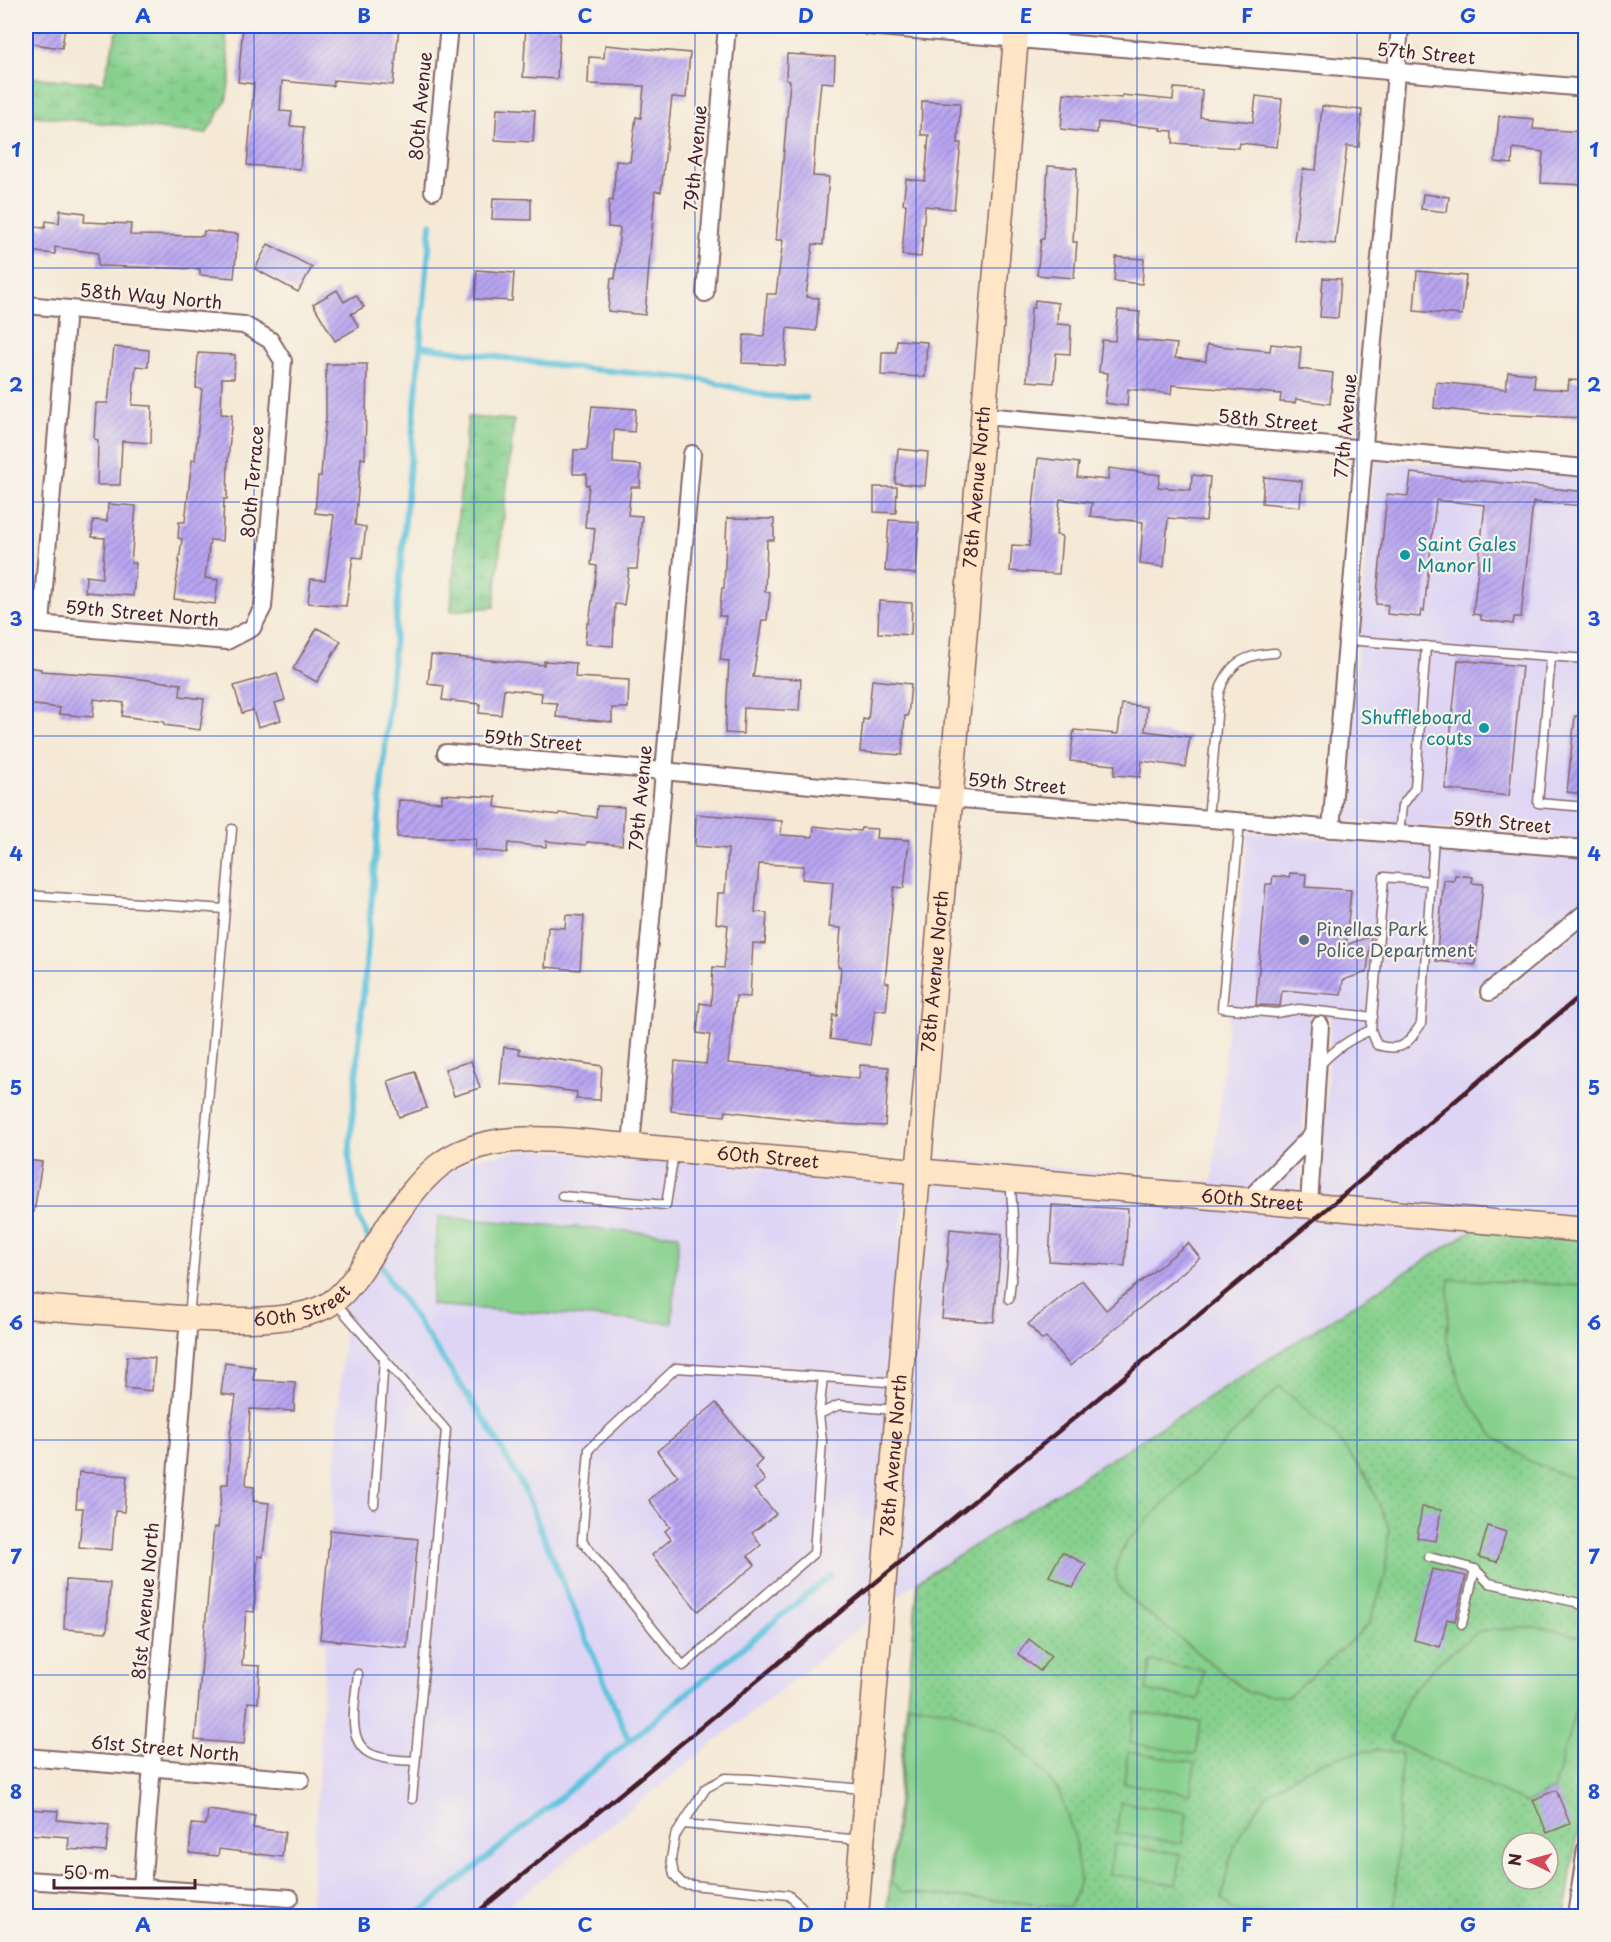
<svg xmlns="http://www.w3.org/2000/svg" width="1611" height="1942" font-family="'Playpen Sans',sans-serif">
  <style>
    .built { fill: #ded5f5 }
    .green { fill: url(#green-dots); stroke: #68785c; stroke-width: 1.5; fill-rule: evenodd }
    .wetland { fill: url(#wetland-marsh); stroke: #68785c; stroke-width: 1.5 }
    .pitch { fill: #86d08d; stroke: #68785c; stroke-width: 1.5 }
    .lines { fill: none; stroke-linecap: round; stroke-linejoin: round }
    .stream { stroke: #5fc2dd; stroke-width: 6 }
    .building { fill: url(#building-hatch) }
    .lane-casing { stroke: #866667; stroke-width: 11 }
    .street-casing { stroke: #866667; stroke-width: 20 }
    .secondary-casing { stroke: #866667; stroke-width: 27 }
    .lane { stroke: #fff; stroke-width: 8 }
    .street { stroke: #fff; stroke-width: 16 }
    .secondary { stroke: #fde5c5; stroke-width: 24 }
    .rail { stroke: #4a1f2b; stroke-width: 4.5 }
    .grid { fill: none; stroke: #1d4ed8; stroke-width: 1.5; stroke-opacity: 0.55 }
    .culture-dot { fill: #0f9aa8; stroke: #f7f3e8; stroke-width: 2 }
    .service-dot { fill: #5c6f8a; stroke: #f7f3e8; stroke-width: 2 }
    .labels { text-anchor: middle; stroke-width: 4.5; stroke-linejoin: round; paint-order: stroke }
    .street-label { font-size: 18px; fill: #4a1f2b; stroke: #f7f3e8 }
    .culture-label { font-size: 18px; fill: #0d838f; stroke: #f7f3e8; text-anchor: start }
    .service-label { font-size: 18px; fill: #4e5e75; stroke: #f7f3e8; text-anchor: start }
    .neatline { fill: none; stroke: #1d4ed8; stroke-width: 2 }
    .grid-label { font-size: 20px; text-anchor: middle; font-weight: bold; fill: #1d4ed8 }
  </style>
  <defs>
    <pattern id="green-dots" width="8" height="8" patternUnits="userSpaceOnUse" patternTransform="scale(1.5)"><rect width="8" height="8" fill="#86d08d"/><path d="M2 2h.1M6 6h.1" fill="none" stroke="#75b27a" stroke-width="1.8" stroke-linecap="round"/></pattern>
    <pattern id="wetland-marsh" width="20" height="14" patternUnits="userSpaceOnUse" patternTransform="scale(1.5)"><rect width="20" height="14" fill="#86d08d"/><path d="M1 5h8M5 5V1M11 12h8M15 12V8" fill="none" stroke="#75b27a"/></pattern>
    <pattern id="building-hatch" width="6" height="6" patternUnits="userSpaceOnUse" patternTransform="scale(1.5)"><rect width="6" height="6" fill="#b8a5f2"/><path d="M-1 1l2-2M0 6l6-6M5 7l2-2" fill="none" stroke="#9886c4"/></pattern>
  </defs>
  <rect width="100%" height="100%" fill="#f7f3e8"/>
  <filter id="ink" filterUnits="userSpaceOnUse"><feTurbulence type="fractalNoise" baseFrequency=".0167" numOctaves="2"/><feDisplacementMap in="SourceGraphic" scale="12" xChannelSelector="R" yChannelSelector="G"/><feConvolveMatrix kernelMatrix="1 2 1 2 8 2 1 2 1" color-interpolation-filters="sRGB"/></filter>
  <filter id="wash" filterUnits="userSpaceOnUse"><feTurbulence type="fractalNoise" baseFrequency=".008" numOctaves="4" result="noise"/><feDisplacementMap in="SourceGraphic" scale="24" xChannelSelector="R" yChannelSelector="G"/><feGaussianBlur stdDeviation="1.35" result="paint"/><feColorMatrix in="noise" values="0 0 0 0 0 0 0 0 0 0 0 0 0 0 0 0 0 1.4 0 .05"/><feComposite in="paint" operator="in"/></filter>
  <g filter="url(#wash)">
    <rect width="100%" height="100%" fill="#f5e9d6"/>
    <g class="built">
      <path d="M1374 460 1585 478V840L1343 820Z"/>
      <path d="M1248 832 1585 859V899L1473 991 1488 1005 1585 925V1220L1321 1197 1331 1016 1310 1015 1299 1194 929 1162 930 1157 1212 1182Z"/>
      <path d="M530 1149 906 1180 869 1620 495 1916H310L345 1304 422 1196 445 1174 472 1159Z"/>
      <path d="M928 1182 1474 1229 926 1575 892 1601Z"/>
    </g>
    <path class="green" d="M1474 1229 1585 1239 1586 1804 1575 1845 1565 1916H887L918 1581ZM1512 1843H1548V1879H1512Z"/>
    <g class="wetland">
      <path d="M122 26H224L231 73 226 101 206 134 26 115V77L103 83 116 34Z"/>
      <path d="M468 417 514 420 494 607 451 611 459 504Z"/>
    </g>
    <g class="pitch">
      <path d="M438 1217 679 1235 672 1323 431 1305Z"/>
      <path d="M1449 1279 1585 1286V1480L1574 1479 1529 1461 1492 1434 1464 1394 1447 1342Z"/>
      <path d="M1280 1386 1335 1436 1368 1479 1389 1528 1385 1577 1369 1624 1288 1697 1247 1692 1124 1594C1109 1572 1115 1563 1127 1541Z"/>
      <path d="M1537 1627 1585 1637V1676L1553 1790 1525 1803 1390 1740 1408 1696 1439 1662 1479 1631Z"/>
      <path d="M1151 1662 1203 1670 1199 1699 1146 1691Z"/>
      <path d="M909 1704 951 1711 998 1730 1033 1760 1058 1790 1074 1835 1080 1881 1070 1907 902 1892 891 1882Z"/>
      <path d="M1135 1712 1201 1722 1196 1754 1130 1743Z"/>
      <path d="M1376 1750 1401 1753 1395 1905 1382 1916H1297L1234 1911 1222 1899 1228 1866 1240 1834 1266 1795 1306 1769 1343 1755Z"/>
      <path d="M1128 1752 1195 1763 1190 1794 1124 1783Z"/>
      <path d="M1121 1802 1187 1813 1182 1844 1116 1833Z"/>
      <path d="M1114 1844 1181 1854 1176 1885 1109 1874Z"/>
    </g>
    <g class="lines">
      <g class="stream">
        <path d="M420 346 569 367 704 380 768 396 806 398"/>
        <path d="M371 1243 359 1219 349 1158 431 224"/>
        <path d="M377 1255 389 1280 488 1425 523 1487 629 1741"/>
        <path d="M416 1916 831 1575"/>
      </g>
    </g>
    <g id="blocks">
      <g class="building">
        <path d="M26 26H65L62 48 26 43Z"/>
        <path d="M243 26 399 27 393 85 334 80 333 86 282 81 280 111 292 112 290 126 304 127 300 169 247 165 254 84 238 82Z"/>
        <path d="M526 26 560 27 557 79 523 77Z"/>
        <path d="M605 45 690 53 686 98 672 97 661 192 655 191 645 315 608 311 611 278 615 279 620 228 608 227 609 200 613 201 616 161 630 162 636 117 641 118 644 86 588 84 589 57 604 58Z"/>
        <path d="M787 54 835 57 834 83 821 82 816 132 813 176 829 177 823 245 813 244 806 297 819 298 816 331 787 328 785 365 742 363 744 335 764 336 767 294H776L783 240H776L790 81 786 80Z"/>
        <path d="M1174 88 1202 90 1200 117 1253 122 1256 96 1282 99 1277 147 1240 143 1239 148 1173 143V131L1160 130 1161 128 1098 122 1097 133 1061 129 1064 93 1122 98V95L1173 100Z"/>
        <path d="M922 101 960 103 958 143H961L954 209 925 206 921 257 902 255 906 204H903L906 179 925 181 929 135H921Z"/>
        <path d="M1322 106 1362 110 1359 147 1347 146 1335 244 1294 240 1303 169 1316 170Z"/>
        <path d="M497 108 535 110 533 142 495 140Z"/>
        <path d="M1499 116 1534 119 1533 129 1586 132V185L1541 183 1543 152 1513 148 1512 164 1495 162Z"/>
        <path d="M1048 166 1077 168 1073 242H1077L1074 278 1037 275 1041 239H1044Z"/>
        <path d="M1423 194 1449 197 1447 212 1421 209Z"/>
        <path d="M493 198 531 199V220L492 219Z"/>
        <path d="M60 210 85 213 84 222 131 224 130 235 203 236 204 231 238 234 234 278 200 275V269L98 266V253L55 247V254L26 251V226L45 228 46 221 59 223Z"/>
        <path d="M268 244 312 267 298 292 255 269Z"/>
        <path d="M1116 257 1144 259 1142 284 1114 281Z"/>
        <path d="M477 270 514 273 512 301 475 299Z"/>
        <path d="M1417 271 1466 276 1462 315 1414 311Z"/>
        <path d="M1323 278 1341 279 1338 318 1320 317Z"/>
        <path d="M337 290 344 302 356 295 364 307 351 314 359 327 335 341 313 304Z"/>
        <path d="M1035 300 1058 303 1057 324 1071 325 1070 354 1056 353 1054 383 1027 381 1031 308H1034Z"/>
        <path d="M1118 310 1140 312 1137 340 1177 344 1175 358 1206 361 1207 345 1270 351 1271 344 1301 347 1299 369 1333 373 1330 404 1296 399 1295 403 1280 402 1281 394 1172 385 1171 394 1128 389 1127 406 1105 403 1108 373 1099 372 1102 340 1115 341Z"/>
        <path d="M897 340 927 342 925 377 881 375 882 352H896Z"/>
        <path d="M114 347 149 350 148 367 136 366 132 405 152 406 151 443 122 441 120 485H97L98 440 94 439 96 403H108Z"/>
        <path d="M198 353 235 355 234 378H222L221 414 232 415 228 462 227 499H224L222 541 210 540 205 578 218 580 215 604 174 599 182 539 178 538 179 522H185L192 460H195L202 389 196 388Z"/>
        <path d="M326 364H367L365 459 361 458 355 525 366 527 362 558 353 557 346 606 308 603 311 579 325 580 334 515 315 513 318 476H321L325 423H326Z"/>
        <path d="M1508 372 1535 374 1534 388 1568 390 1569 380 1586 381V418L1490 414 1434 408 1436 382 1506 389Z"/>
        <path d="M592 406 636 409 634 432 614 430 613 463 641 465 640 487H631L628 515 642 516 637 569H629L624 605 615 604 613 646 585 644 587 623H589L597 566 591 565 595 528 585 527 589 485H586L587 474H573L574 450H587Z"/>
        <path d="M898 449 928 452 925 486 895 483Z"/>
        <path d="M1038 458 1079 463 1077 477 1108 480 1109 468 1160 475 1158 487 1191 490 1192 475 1210 477 1206 521 1168 518 1164 567 1140 564 1143 522 1090 516 1092 503 1060 499 1056 535 1062 536 1059 574 1010 571 1012 545 1029 546Z"/>
        <path d="M1411 473 1586 492V506L1533 502 1521 617H1514L1513 624 1481 620V615L1473 614 1485 505 1436 500 1424 611 1421 610 1420 617 1387 614 1388 605 1376 604 1387 494 1408 496Z"/>
        <path d="M1264 477 1302 481 1300 507 1262 503Z"/>
        <path d="M874 487H897L896 513 874 512Z"/>
        <path d="M108 504 136 506 131 563H136L133 596 85 592 86 576 102 578 105 538 92 537 93 520 107 521Z"/>
        <path d="M727 518 774 519V540H767L765 592 770 593 767 620H762L753 677 801 679 799 711 744 708 743 734 725 733 729 661 720 660 726 616H719L722 588H724Z"/>
        <path d="M889 520 919 522 916 574 885 571Z"/>
        <path d="M879 601 912 603 911 635 878 633Z"/>
        <path d="M317 628 341 641 317 682 293 669Z"/>
        <path d="M431 655 544 665V661L576 663 575 677 629 680 628 708H612V722L556 717 557 703 541 702 542 693 504 689 501 715 479 713 480 704 442 700 444 686 428 684Z"/>
        <path d="M1458 660 1522 666 1509 796 1445 789Z"/>
        <path d="M26 667 41 669V671L115 676 181 684 180 696 204 699 200 730 164 725V722L122 716 124 703 94 699 93 717 59 714 60 708 26 704Z"/>
        <path d="M277 673 285 700 275 703 281 720 258 727 253 710 242 713 234 686Z"/>
        <path d="M872 680 911 684 908 716H905L902 755 860 752 863 719 868 720Z"/>
        <path d="M1122 704 1147 707 1145 731 1190 737 1185 767 1142 761 1140 777 1114 775 1115 765 1070 761 1074 730 1118 734Z"/>
        <path d="M1575 716 1586 717V794L1567 792Z"/>
        <path d="M442 794 496 797 495 807 559 815V813L596 817 597 806 624 807 622 845 587 842 586 845 546 841V847L508 843 507 853 475 850 476 839 397 837 399 800 442 802Z"/>
        <path d="M696 814 782 821 781 835 813 837 814 826 860 831 861 828 877 829 876 838 909 840 904 888 894 887 885 982 889 983 886 1011 875 1010 870 1045 830 1039 833 1015 837 1016 841 967H838L841 928 829 927 833 882 802 879 804 866 759 864 755 912 767 913 765 944 753 943 750 997 736 996 728 1063 810 1071V1073L859 1079 860 1065 889 1067 885 1126 838 1124 726 1111 725 1116 671 1111 675 1061 706 1064 710 1035 697 1033 700 1003 711 1005 713 967 724 968 728 925 716 923 718 893H725L728 849 695 846Z"/>
        <path d="M1290 873 1306 874 1305 887 1351 890 1346 945 1371 936 1367 972 1343 980 1341 995 1282 990 1280 1006 1256 1005 1266 884H1272L1273 876 1289 877Z"/>
        <path d="M1455 875 1473 877 1472 883 1483 884 1475 965 1436 961 1444 880 1454 881Z"/>
        <path d="M566 915 584 916 580 970 545 967 548 927 565 928Z"/>
        <path d="M504 1047 520 1049 519 1054 602 1066 600 1100 576 1099 577 1092 532 1086 500 1084Z"/>
        <path d="M471 1061 480 1088 454 1096 445 1069Z"/>
        <path d="M415 1072 427 1108 399 1117 388 1081Z"/>
        <path d="M26 1160 42 1162 34 1212H26Z"/>
        <path d="M1052 1205 1128 1209 1125 1266 1049 1261Z"/>
        <path d="M950 1229 1002 1234 994 1322 942 1318Z"/>
        <path d="M1188 1243 1200 1258 1070 1366 1046 1337 1042 1340 1028 1324 1082 1280 1106 1310Z"/>
        <path d="M127 1356 155 1358 152 1391 125 1388Z"/>
        <path d="M225 1363 255 1367 253 1380 295 1382 294 1411 250 1409 246 1486 254 1487 253 1501 269 1503 263 1557 258 1556 254 1612 246 1611 242 1665 260 1666 258 1703 248 1702 244 1744 195 1740 214 1527 218 1528 222 1484H228L230 1435 236 1396 221 1394Z"/>
        <path d="M716 1403 762 1460 755 1467 765 1480 754 1489 776 1514 752 1533 761 1545 748 1556 755 1565 698 1611 652 1555 671 1539 665 1531 670 1527 649 1500 678 1476 657 1451Z"/>
        <path d="M79 1472 127 1476 124 1512 115 1511 112 1550 79 1547 83 1508H76Z"/>
        <path d="M1422 1507 1441 1510 1436 1541 1417 1538Z"/>
        <path d="M1488 1526 1506 1532 1497 1562 1479 1557Z"/>
        <path d="M330 1530 418 1539 407 1648 320 1639Z"/>
        <path d="M1062 1552 1086 1564 1073 1588 1049 1576Z"/>
        <path d="M1432 1569 1466 1576 1455 1621 1447 1619 1440 1647 1414 1640Z"/>
        <path d="M66 1580 110 1583 107 1632 64 1629Z"/>
        <path d="M1029 1639 1051 1656 1040 1671 1018 1654Z"/>
        <path d="M1556 1790 1570 1824 1547 1833 1533 1800Z"/>
        <path d="M26 1809 58 1811 57 1820 109 1825 106 1852 68 1849 69 1837 26 1834Z"/>
        <path d="M208 1810 255 1816 253 1828 285 1832 282 1857 219 1849 218 1856 189 1853 192 1824 206 1825Z"/>
      </g>
    </g>
  </g>
  <g filter="url(#ink)">
    <use href="#blocks" fill-opacity="0" stroke="#866667" stroke-width="1.5"/>
    <g class="lines">
      <defs>
        <g id="lane">
          <path d="M1347 640 1586 659"/>
          <path d="M1551 656 1538 803 1586 807"/>
          <path d="M1208 819 1219 693C1228 663 1245 654 1275 653"/>
          <path d="M1240 822 1222 1008 1276 1013 1299 1009 1373 1017"/>
          <path d="M1399 834 1402 806 1415 788 1426 646"/>
          <path d="M1431 881 1384 877 1371 1030 1377 1045C1402 1052 1407 1045 1421 1024L1434 837"/>
          <path d="M26 895 225 909 189 1318"/>
          <path d="M225 909 232 829"/>
          <path d="M1320 1065C1336 1048 1350 1039 1371 1030"/>
          <path d="M562 1196 666 1205 674 1153"/>
          <path d="M1009 1299C1014 1257 1015 1224 1010 1182"/>
          <path d="M334 1301 446 1430 412 1799"/>
          <path d="M823 1377 676 1368 589 1449 582 1541 683 1666 814 1553 822 1441 819 1414 823 1377 899 1383"/>
          <path d="M819 1414 839 1405 895 1410"/>
          <path d="M374 1504 384 1359"/>
          <path d="M1429 1557 1475 1569 1489 1583 1575 1602 1586 1607"/>
          <path d="M1462 1624 1475 1569"/>
          <path d="M358 1674C356 1696 345 1740 369 1753 382 1760 401 1760 415 1761"/>
          <path d="M683 1824 862 1840"/>
          <path d="M805 1916 801 1906 788 1895 683 1884 674 1875 671 1859 675 1836 706 1788 725 1778 752 1779 863 1789"/>
        </g>
        <g id="street">
          <path d="M868 26 1586 88"/>
          <path d="M433 191 449 26"/>
          <path d="M705 293 727 26"/>
          <path d="M26 305 244 325 270 340 283 361 263 607 252 628 227 641 26 623"/>
          <path d="M984 416 1586 468"/>
          <path d="M41 624 67 309"/>
          <path d="M446 753 663 771 949 798 1586 849"/>
          <path d="M1331 829 1400 26"/>
          <path d="M1489 992 1586 912"/>
          <path d="M631 1146 692 454"/>
          <path d="M1248 1200 1313 1134"/>
          <path d="M1309 1205 1320 1025"/>
          <path d="M26 1757 301 1780"/>
          <path d="M26 1880 290 1898"/>
          <path d="M142 1887 189 1318"/>
          <path d="M1576 1916 1586 1849"/>
        </g>
        <g id="secondary">
          <path id="s1" d="M26 1306C62 1309 98 1312 134 1314 183 1318 291 1330 331 1303 353 1289 376 1245 390 1223 404 1203 418 1183 437 1167 489 1125 569 1142 631 1146L1586 1230"/>
          <path id="s2" d="M856 1916 900 1383 1017 26"/>
        </g>
      </defs>
      <use href="#lane" class="lane-casing"/>
      <use href="#street" class="street-casing"/>
      <use href="#secondary" class="secondary-casing"/>
      <use href="#lane" class="lane"/>
      <use href="#street" class="street"/>
      <use href="#secondary" class="secondary"/>
      <path class="rail" d="M473 1916 1329 1207 1586 991"/>
    </g>
  </g>
  <path class="grid" d="M254 26V1916M474 26V1916M695 26V1916M916 26V1916M1137 26V1916M1357 26V1916M26 268H1586M26 502H1586M26 736H1586M26 971H1586M26 1206H1586M26 1440H1586M26 1675H1586"/>
  <g class="culture-dot">
    <circle cx="1405" cy="555" r="6"/>
    <circle cx="1484" cy="728" r="6"/>
  </g>
  <circle class="service-dot" cx="1304" cy="940" r="6"/>
  <g class="labels">
    <g class="street-label">
      <text transform="translate(1426 54) rotate(5)" y="6">57th Street</text>
      <text transform="translate(421 106) rotate(-85)" y="6">80th Avenue</text>
      <text transform="translate(696 158) rotate(-85)" y="6">79th Avenue</text>
      <text transform="translate(151 297) rotate(5)" y="6">58th Way North</text>
      <text transform="translate(1268 421) rotate(5)" y="6">58th Street</text>
      <text transform="translate(1346 426) rotate(-85)" y="6">77th Avenue</text>
      <text transform="translate(253 482) rotate(-85)" y="6">80th Terrace</text>
      <text dy="6" stroke="none"><textPath href="#s2" startOffset="1434">78th Avenue North</textPath></text>
      <text transform="translate(142 614) rotate(5)" y="6">59th Street North</text>
      <text transform="translate(533 741) rotate(5)" y="6">59th Street</text>
      <text transform="translate(1017 784) rotate(5)" y="6">59th Street</text>
      <text transform="translate(641 798) rotate(-85)" y="6">79th Avenue</text>
      <text transform="translate(1502 823) rotate(5)" y="6">59th Street</text>
      <text dy="6" stroke="none"><textPath href="#s2" startOffset="948">78th Avenue North</textPath></text>
      <text dy="6" stroke="none"><textPath href="#s1" startOffset="819">60th Street</textPath></text>
      <text dy="6" stroke="none"><textPath href="#s1" startOffset="1305">60th Street</textPath></text>
      <text dy="6" stroke="none"><textPath href="#s1" startOffset="279">60th Street</textPath></text>
      <text dy="6" stroke="none"><textPath href="#s2" startOffset="462">78th Avenue North</textPath></text>
      <text transform="translate(146 1601) rotate(-85)" y="6">81st Avenue North</text>
      <text transform="translate(165 1749) rotate(5)" y="6">61st Street North</text>
    </g>
    <g class="culture-label">
      <text x="1417" y="551">Saint Gales<tspan x="1417" dy="21">Manor II</tspan></text>
      <text x="1472" y="724" text-anchor="end">Shuffleboard<tspan x="1472" dy="21">couts</tspan></text>
    </g>
    <g class="service-label">
      <text x="1316" y="936">Pinellas Park<tspan x="1316" dy="21">Police Department</tspan></text>
    </g>
  </g>
  <rect width="1611" height="1942" fill="none" stroke="#f7f3e8" stroke-width="66"/>
  <g transform="translate(1530 1861) rotate(275)"><circle r="28" fill="#f7f3e8" stroke="#b29e9c" stroke-width="1.5"/>
  <path d="M0-4.5L10 22L0 15L-10 22Z" fill="#d1495b"/>
  <text y="-9" font-size="16" font-weight="bold" text-anchor="middle" fill="#4a1f2b">N</text>
  </g>
  <path d="M54 1879v9h141v-9" fill="none" stroke="#4a1f2b" stroke-width="3"/>
  <text x="63" y="1879" font-size="18" fill="#4a1f2b" stroke="#f7f3e8" stroke-width="4.5" paint-order="stroke">50 m</text>
  <rect x="33" y="33" width="1545" height="1876" class="neatline"/>
  <g class="grid-label">
    <text x="143" y="23">A</text>
    <text x="364" y="23">B</text>
    <text x="585" y="23">C</text>
    <text x="806" y="23">D</text>
    <text x="1026" y="23">E</text>
    <text x="1247" y="23">F</text>
    <text x="1468" y="23">G</text>
    <text x="16" y="157">1</text>
    <text x="1594" y="157">1</text>
    <text x="16" y="392">2</text>
    <text x="1594" y="392">2</text>
    <text x="16" y="626">3</text>
    <text x="1594" y="626">3</text>
    <text x="16" y="861">4</text>
    <text x="1594" y="861">4</text>
    <text x="16" y="1095">5</text>
    <text x="1594" y="1095">5</text>
    <text x="16" y="1330">6</text>
    <text x="1594" y="1330">6</text>
    <text x="16" y="1564">7</text>
    <text x="1594" y="1564">7</text>
    <text x="16" y="1799">8</text>
    <text x="1594" y="1799">8</text>
    <text x="143" y="1932">A</text>
    <text x="364" y="1932">B</text>
    <text x="585" y="1932">C</text>
    <text x="806" y="1932">D</text>
    <text x="1026" y="1932">E</text>
    <text x="1247" y="1932">F</text>
    <text x="1468" y="1932">G</text>
  </g>
</svg>
